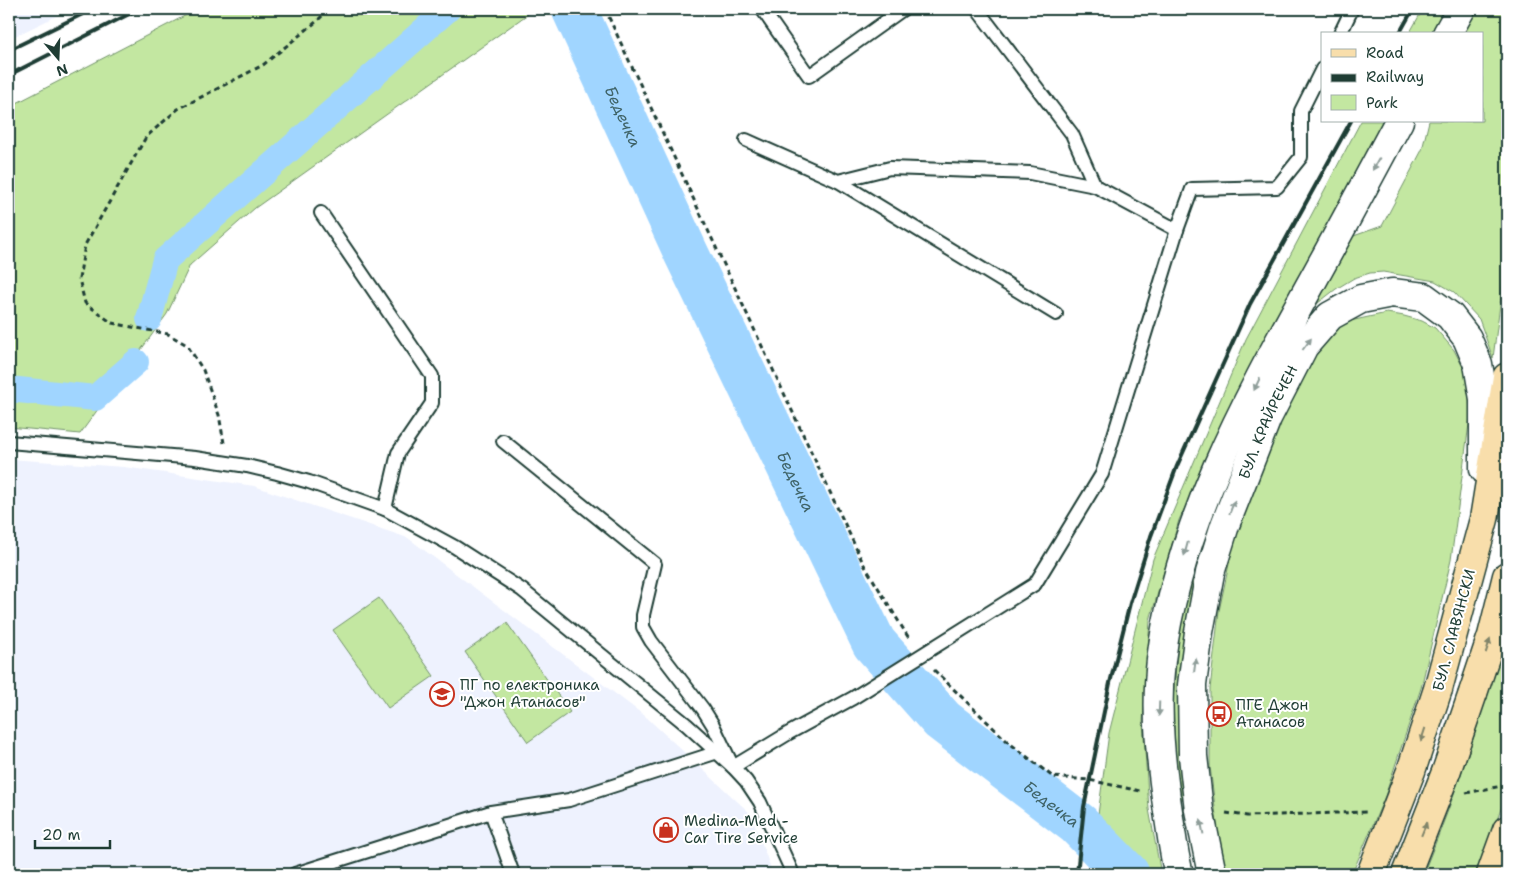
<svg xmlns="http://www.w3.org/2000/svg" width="1516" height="883" font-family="'Shantell Sans',sans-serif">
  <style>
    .built { fill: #eef2fe }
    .green { fill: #c3e7a1; stroke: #71926a }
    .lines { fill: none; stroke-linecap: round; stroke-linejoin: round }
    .canal { stroke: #a0d5ff; stroke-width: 26 }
    .river { stroke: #a0d5ff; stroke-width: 45 }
    .service-casing { stroke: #1f3d34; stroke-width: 16 }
    .secondary-casing { stroke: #1f3d34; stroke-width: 31 }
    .primary-casing { stroke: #1f3d34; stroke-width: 31 }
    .path { stroke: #1f3d34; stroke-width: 3; stroke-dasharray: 5 4; stroke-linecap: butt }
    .service { stroke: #fff; stroke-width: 12 }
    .secondary { stroke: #fff; stroke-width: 28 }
    .primary { stroke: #f8deab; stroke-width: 28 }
    .rail { stroke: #1f3d34; stroke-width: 4 }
    .primary-bridge-casing { stroke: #1f3d34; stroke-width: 31; stroke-linecap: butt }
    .primary-bridge { stroke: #f8deab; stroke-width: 28 }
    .oneway { fill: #8f9e9a }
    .oneway2 { fill: #81856a }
    .labels { text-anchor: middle; stroke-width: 4; stroke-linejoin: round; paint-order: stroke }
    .street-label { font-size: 15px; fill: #1f3d34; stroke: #fff }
    .poi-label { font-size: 15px; fill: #1f3d34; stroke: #fff; text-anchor: start }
    .water-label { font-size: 16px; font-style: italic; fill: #3f6367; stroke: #fff }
  </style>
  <rect width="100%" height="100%" fill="#fff"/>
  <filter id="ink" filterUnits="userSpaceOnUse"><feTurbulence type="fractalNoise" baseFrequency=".02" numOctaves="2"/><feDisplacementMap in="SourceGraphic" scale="10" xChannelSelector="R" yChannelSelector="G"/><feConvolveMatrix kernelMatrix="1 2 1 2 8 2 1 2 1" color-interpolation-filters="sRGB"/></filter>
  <g filter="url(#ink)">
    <g class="built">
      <path d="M9 9H71L9 39Z"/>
      <path d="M9 459 124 467 254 486 408 538 645 716 751 814 773 874H9Z"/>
    </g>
    <g class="green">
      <path d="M198 9H535L255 208 190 265 167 314 80 434 9 427V107Z"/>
      <path d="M1423 9H1447L1434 34H1409Z"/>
      <path d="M1472 9H1507V251L1493 358 1479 319 1454 292 1435 281 1383 272 1370 273 1354 278 1336 289 1318 303 1303 324 1267 389 1221 492 1205 545 1180 752 1183 799H1177L1173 699 1178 644 1186 589 1228 454 1348 238 1382 226 1422 150 1429 121H1482V34H1464Z"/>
      <path d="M1361 121H1386L1259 355 1179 520 1150 620 1143 722 1149 809 1161 874H1090L1109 733 1153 559 1246 339Z"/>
      <path d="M1387 313 1404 316 1422 321 1435 328 1454 350 1468 377 1470 416 1451 560 1421 688 1385 796 1352 874H1227L1218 832 1210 766V689L1219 611 1235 536 1278 420 1308 365 1328 333 1350 321Z"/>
      <path d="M379 598 434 676 388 708 333 630Z"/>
      <path d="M507 623 570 712 528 742 465 652Z"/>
      <path d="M1507 626V792L1478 874H1423C1456 794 1484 711 1507 626Z"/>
    </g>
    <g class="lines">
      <g class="canal">
        <path d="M149 319 165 260 448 9"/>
        <path d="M9 389 95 398 136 362"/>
      </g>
      <path class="river" id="s1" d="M574 9 686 253 874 643 942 720 1078 824 1127 874"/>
      <defs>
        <g id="service">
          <path d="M762 9 809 76 903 9"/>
          <path d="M977 9 1072 134 1095 186"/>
          <path d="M1340 34 1352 9"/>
          <path d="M838 181 1056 314"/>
          <path d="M321 213 432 376V403L398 453 385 509"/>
          <path d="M1177 230 1192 189 1277 187 1301 157V111L1322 69"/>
          <path d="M503 441 655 564 643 615V627L651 641 703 709 713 725 733 767 789 733 853 698 1035 584 1102 474 1177 230 1095 186 1030 173 890 168 838 181 746 140"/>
          <path d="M9 442 195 458 247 466 277 473 309 482 385 509 455 547 522 590 687 725 733 767 746 781 760 802 793 874"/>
          <path d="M491 812 513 874"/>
          <path d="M295 874 491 812 569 800 718 752"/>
        </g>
        <g id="secondary">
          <path d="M1447 34 1461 9"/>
          <path d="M1179 874C1174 856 1172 837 1169 818 1161 767 1155 713 1161 660 1178 526 1244 405 1308 289 1339 233 1369 177 1399 121"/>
          <path id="s2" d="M1212 874 1199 810 1193 756 1192 685 1199 632 1210 573 1225 525 1267 418 1304 346 1330 316 1361 299 1392 293 1424 297 1450 316 1467 338 1478 364 1484 399V469"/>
        </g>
        <g id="primary">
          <path d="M1438 689 1484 519 1507 377"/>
          <path d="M1473 693 1492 636 1507 576"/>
          <path d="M1491 874 1507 830"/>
        </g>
      </defs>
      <use href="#service" class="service-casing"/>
      <use href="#secondary" class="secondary-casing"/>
      <use href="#primary" class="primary-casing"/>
      <g class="path">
        <path d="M605 9 863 563 910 640"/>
        <path d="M224 443 219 415 203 370 187 345 168 334 112 323 85 303 79 279 85 245 146 137 178 109 263 65 316 22 329 9"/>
        <path d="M934 670 1008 742 1053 777 1089 780 1140 791"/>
        <path d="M1466 793 1507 785"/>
        <path d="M1226 813 1247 816 1367 812"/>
      </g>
      <use href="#service" class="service"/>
      <use href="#secondary" class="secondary"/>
      <use href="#primary" class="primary"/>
      <g class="rail">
        <path d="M1399 34 1413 9"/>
        <path d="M9 50 93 9"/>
        <path d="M9 75 139 9"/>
        <path d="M1077 874 1084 807 1110 683 1130 603 1151 536 1177 466 1250 304 1351 121"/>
      </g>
      <defs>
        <g id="primary-bridge">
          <path d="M1371 874 1411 771 1438 689"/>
          <path d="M1406 874 1446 772 1473 693"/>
        </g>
      </defs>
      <use href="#primary-bridge" class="primary-bridge-casing"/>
      <use href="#primary-bridge" class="primary-bridge"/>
    </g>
    <defs><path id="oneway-solid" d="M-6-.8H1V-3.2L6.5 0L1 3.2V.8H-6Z" transform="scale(1.25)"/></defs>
    <g class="oneway">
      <use href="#oneway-solid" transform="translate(1376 164) rotate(119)"/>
      <use href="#oneway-solid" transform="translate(1307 344) rotate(-53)"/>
      <use href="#oneway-solid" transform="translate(1257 384) rotate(115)"/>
      <use href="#oneway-solid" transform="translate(1232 507) rotate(-69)"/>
      <use href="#oneway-solid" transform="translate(1186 549) rotate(105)"/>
      <use href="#oneway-solid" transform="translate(1195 665) rotate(-83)"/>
      <use href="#oneway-solid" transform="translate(1159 709) rotate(92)"/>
      <use href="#oneway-solid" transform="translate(1202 827) rotate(-101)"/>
    </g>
    <g class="oneway2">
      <use href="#oneway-solid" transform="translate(1488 646) rotate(-72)"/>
      <use href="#oneway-solid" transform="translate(1423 735) rotate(108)"/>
      <use href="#oneway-solid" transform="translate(1424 829) rotate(-68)"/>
    </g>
  </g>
  <defs>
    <symbol id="school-ring" viewBox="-11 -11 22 22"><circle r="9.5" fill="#fff" stroke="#c8321e" stroke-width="1.5"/><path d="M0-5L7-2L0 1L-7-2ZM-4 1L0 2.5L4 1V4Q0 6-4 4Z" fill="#c8321e"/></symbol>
    <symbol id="bus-ring" viewBox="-11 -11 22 22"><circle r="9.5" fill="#fff" stroke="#c8321e" stroke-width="1.5"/><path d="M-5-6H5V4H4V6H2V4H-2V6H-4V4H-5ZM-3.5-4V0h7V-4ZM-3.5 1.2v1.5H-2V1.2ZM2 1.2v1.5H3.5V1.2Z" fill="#c8321e"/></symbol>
    <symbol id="shop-ring" viewBox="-11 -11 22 22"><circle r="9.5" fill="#fff" stroke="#c8321e" stroke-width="1.5"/><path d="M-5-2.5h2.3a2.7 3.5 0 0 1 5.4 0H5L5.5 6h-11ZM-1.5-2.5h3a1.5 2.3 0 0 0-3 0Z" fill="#c8321e"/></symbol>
  </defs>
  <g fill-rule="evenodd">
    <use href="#school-ring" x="428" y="680" width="28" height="28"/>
    <use href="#bus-ring" x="1205" y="700" width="28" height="28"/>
    <use href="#shop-ring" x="652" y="816" width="28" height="28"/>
  </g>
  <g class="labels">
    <g class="street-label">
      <text dy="5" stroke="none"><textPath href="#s2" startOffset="466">БУЛ. КРАЙРЕЧЕН</textPath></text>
      <text transform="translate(1454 630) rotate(-75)" y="5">БУЛ. СЛАВЯНСКИ</text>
    </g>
    <g class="poi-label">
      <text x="460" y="690">ПГ по електроника<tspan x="460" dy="17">"Джон Атанасов"</tspan></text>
      <text x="1236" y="710">ПГЕ Джон<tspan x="1236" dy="17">Атанасов</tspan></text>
      <text x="684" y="826">Medina-Med -<tspan x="684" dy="17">Car Tire Service</tspan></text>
    </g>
    <g class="water-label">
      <text dy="6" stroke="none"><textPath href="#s1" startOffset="118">Бедечка</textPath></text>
      <text dy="6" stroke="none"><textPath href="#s1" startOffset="522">Бедечка</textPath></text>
      <text dy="6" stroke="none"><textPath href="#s1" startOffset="942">Бедечка</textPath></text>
    </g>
  </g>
  <rect width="1516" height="883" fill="none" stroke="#fff" stroke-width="30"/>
  <rect x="15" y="15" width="1486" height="853" fill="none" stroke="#1f3d34" stroke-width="2" filter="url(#ink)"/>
  <rect x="1321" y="32" width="162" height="90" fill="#ffffff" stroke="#a5b1ae"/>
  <rect x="1331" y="49" width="25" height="8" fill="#f8deab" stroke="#a5b1ae"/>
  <text x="1366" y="58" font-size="15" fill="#1f3d34">Road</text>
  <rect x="1331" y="74" width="25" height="8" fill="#1f3d34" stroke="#a5b1ae"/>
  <text x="1366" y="82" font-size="15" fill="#1f3d34">Railway</text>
  <rect x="1331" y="95" width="25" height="15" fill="#c3e7a1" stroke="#a5b1ae"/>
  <text x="1366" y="108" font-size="15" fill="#1f3d34">Park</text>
  <g transform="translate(58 58) rotate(161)" stroke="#ffffff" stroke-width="4" paint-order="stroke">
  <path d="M0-4L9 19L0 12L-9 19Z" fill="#1f3d34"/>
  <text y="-8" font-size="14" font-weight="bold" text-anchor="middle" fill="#1f3d34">N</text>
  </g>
  <path d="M35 840v8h75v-8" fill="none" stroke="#1f3d34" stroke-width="2.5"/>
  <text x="42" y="840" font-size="15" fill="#1f3d34" stroke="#ffffff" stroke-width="4" paint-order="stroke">20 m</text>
</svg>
